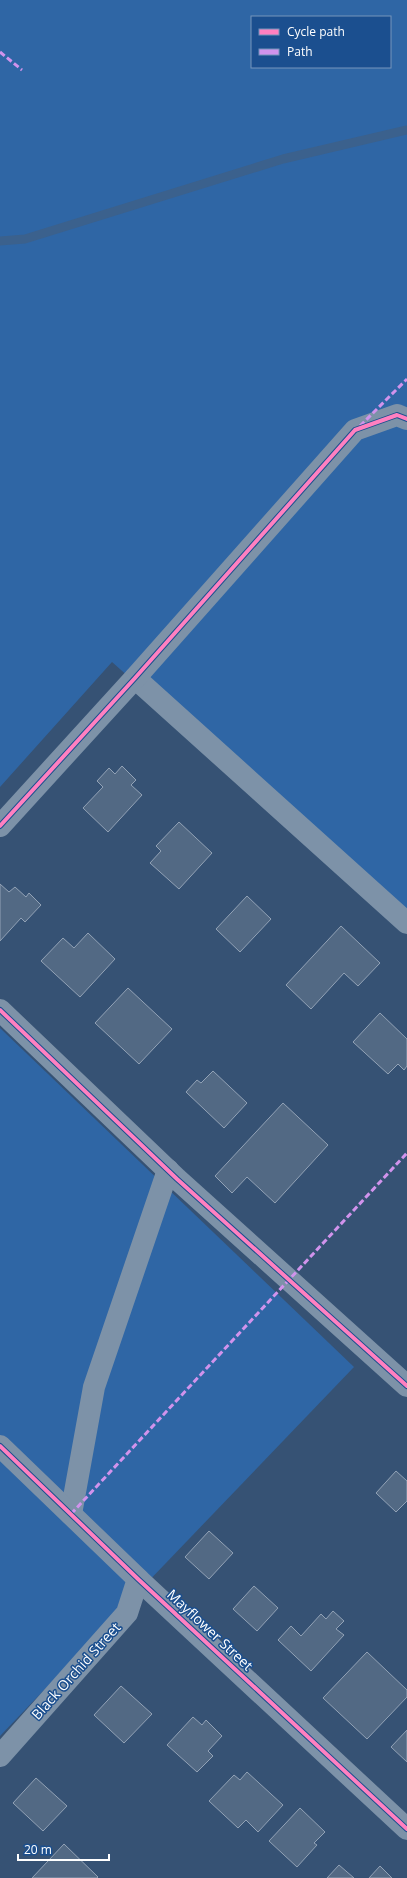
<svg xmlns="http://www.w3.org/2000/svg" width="407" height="1878" font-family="'Open Sans',sans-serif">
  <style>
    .green { fill: #2f66a5; fill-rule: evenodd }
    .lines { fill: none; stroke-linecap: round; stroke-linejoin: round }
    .stream { stroke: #3b618d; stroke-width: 9 }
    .building { fill: #526984; stroke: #92a2b6 }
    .minor { stroke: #7d92a8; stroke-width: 22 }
    .tertiary { stroke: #7d92a8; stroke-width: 22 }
    .quiet { stroke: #d193ec; stroke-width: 3; stroke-dasharray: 6 3; stroke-linecap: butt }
    .cycleway-casing { stroke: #1b4f8f; stroke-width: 6 }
    .cycleway { stroke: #ff80c0; stroke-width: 4 }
    .labels { text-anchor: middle; stroke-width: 3; stroke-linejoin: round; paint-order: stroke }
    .street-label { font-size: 14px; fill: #fff; stroke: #1b4f8f }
  </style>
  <rect width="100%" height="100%" fill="#365274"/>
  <g class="green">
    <path d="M0 0H407V924L112 662 0 787ZM252 17H390V67H252Z"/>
    <path d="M0 1028 354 1367 0 1736Z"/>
  </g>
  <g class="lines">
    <path class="stream" d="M0 241 25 239 283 159 407 130"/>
  </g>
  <g class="building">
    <path d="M122 766 136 780 131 785 142 795 108 832 83 808 103 787 97 781 109 768 115 774Z"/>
    <path d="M179 822 212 853 179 889 150 863 161 851 156 846Z"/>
    <path d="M0 884 9 892 15 887 26 897 29 893 41 905 25 922 21 918 0 941Z"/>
    <path d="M247 896 271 919 240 952 216 929Z"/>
    <path d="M341 926 380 963 358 986 344 973 311 1009 286 985Z"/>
    <path d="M88 933 115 959 80 997 41 961 63 938 74 948Z"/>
    <path d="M128 988 172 1029 139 1064 95 1023Z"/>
    <path d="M380 1013 407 1039V1066L404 1070 398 1064 388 1074 353 1042Z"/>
    <path d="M213 1071 247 1103 224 1128 186 1092 197 1080 201 1083Z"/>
    <path d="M283 1103 328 1145 275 1203 247 1177 232 1193 215 1176Z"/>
    <path d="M396 1471 407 1481V1501L396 1512 376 1493Z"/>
    <path d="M209 1531 233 1553 209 1579 185 1557Z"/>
    <path d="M254 1586 278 1608 257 1631 233 1609Z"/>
    <path d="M333 1611 344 1621 336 1629 344 1635 311 1671 278 1640 291 1626 301 1636 321 1614 326 1619Z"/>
    <path d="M367 1652 407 1690V1697L367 1739 323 1698Z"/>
    <path d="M121 1686 152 1714 124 1743 94 1715Z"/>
    <path d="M193 1717 202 1725 206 1720 222 1736 208 1751 213 1756 197 1772 167 1745Z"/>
    <path d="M407 1730V1762L391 1747Z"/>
    <path d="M247 1772 283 1805 258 1832 246 1820 238 1828 209 1801 234 1775 240 1780Z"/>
    <path d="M36 1778 67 1806 43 1831 13 1803Z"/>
    <path d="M300 1808 325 1832 314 1843 317 1845 297 1867 269 1841Z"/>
    <path d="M64 1844 98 1877 97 1878H32Z"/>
    <path d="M339 1865 354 1878H327Z"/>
    <path d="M380 1866 392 1878H369Z"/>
  </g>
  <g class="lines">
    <g class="minor">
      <path d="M135 678 407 923"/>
      <path d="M0 826 135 678 355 430 397 415 407 419"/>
      <path d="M0 1010 177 1179 407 1386"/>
      <path d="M71 1514 94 1387 168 1170"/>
      <path d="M138 1579 407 1829"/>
    </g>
    <path class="tertiary" d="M0 1446 138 1579 127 1613 0 1756"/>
    <g class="quiet">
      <path d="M0 52 22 70"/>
      <path d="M360 426 407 379"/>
      <path d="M71 1514 407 1153"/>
    </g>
    <defs>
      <g id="cycleway">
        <path d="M0 826 135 678 355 430 397 415 407 419"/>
        <path d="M0 1010 177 1179 407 1386"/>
        <path d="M0 1446 138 1579 407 1829"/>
      </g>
    </defs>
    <use href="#cycleway" class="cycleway-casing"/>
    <use href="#cycleway" class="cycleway"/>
  </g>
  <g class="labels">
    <g class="street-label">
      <text transform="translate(210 1630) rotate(43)" y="5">Mayflower Street</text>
      <text transform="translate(76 1671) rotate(-48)" y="5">Black Orchid Street</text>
    </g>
  </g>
  <rect x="251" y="16" width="140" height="52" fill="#1b4f8f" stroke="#7695bc"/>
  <rect x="259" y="29" width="20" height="6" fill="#ff80c0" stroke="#7695bc"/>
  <text x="287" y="36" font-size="12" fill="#ffffff">Cycle path</text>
  <rect x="259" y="49" width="20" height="6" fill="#d193ec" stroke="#7695bc"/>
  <text x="287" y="56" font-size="12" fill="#ffffff">Path</text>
  <path d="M18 1854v6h91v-6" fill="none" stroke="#ffffff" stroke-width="2"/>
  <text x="24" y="1854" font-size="12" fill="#ffffff" stroke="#1b4f8f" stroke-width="3" paint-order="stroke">20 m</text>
</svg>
